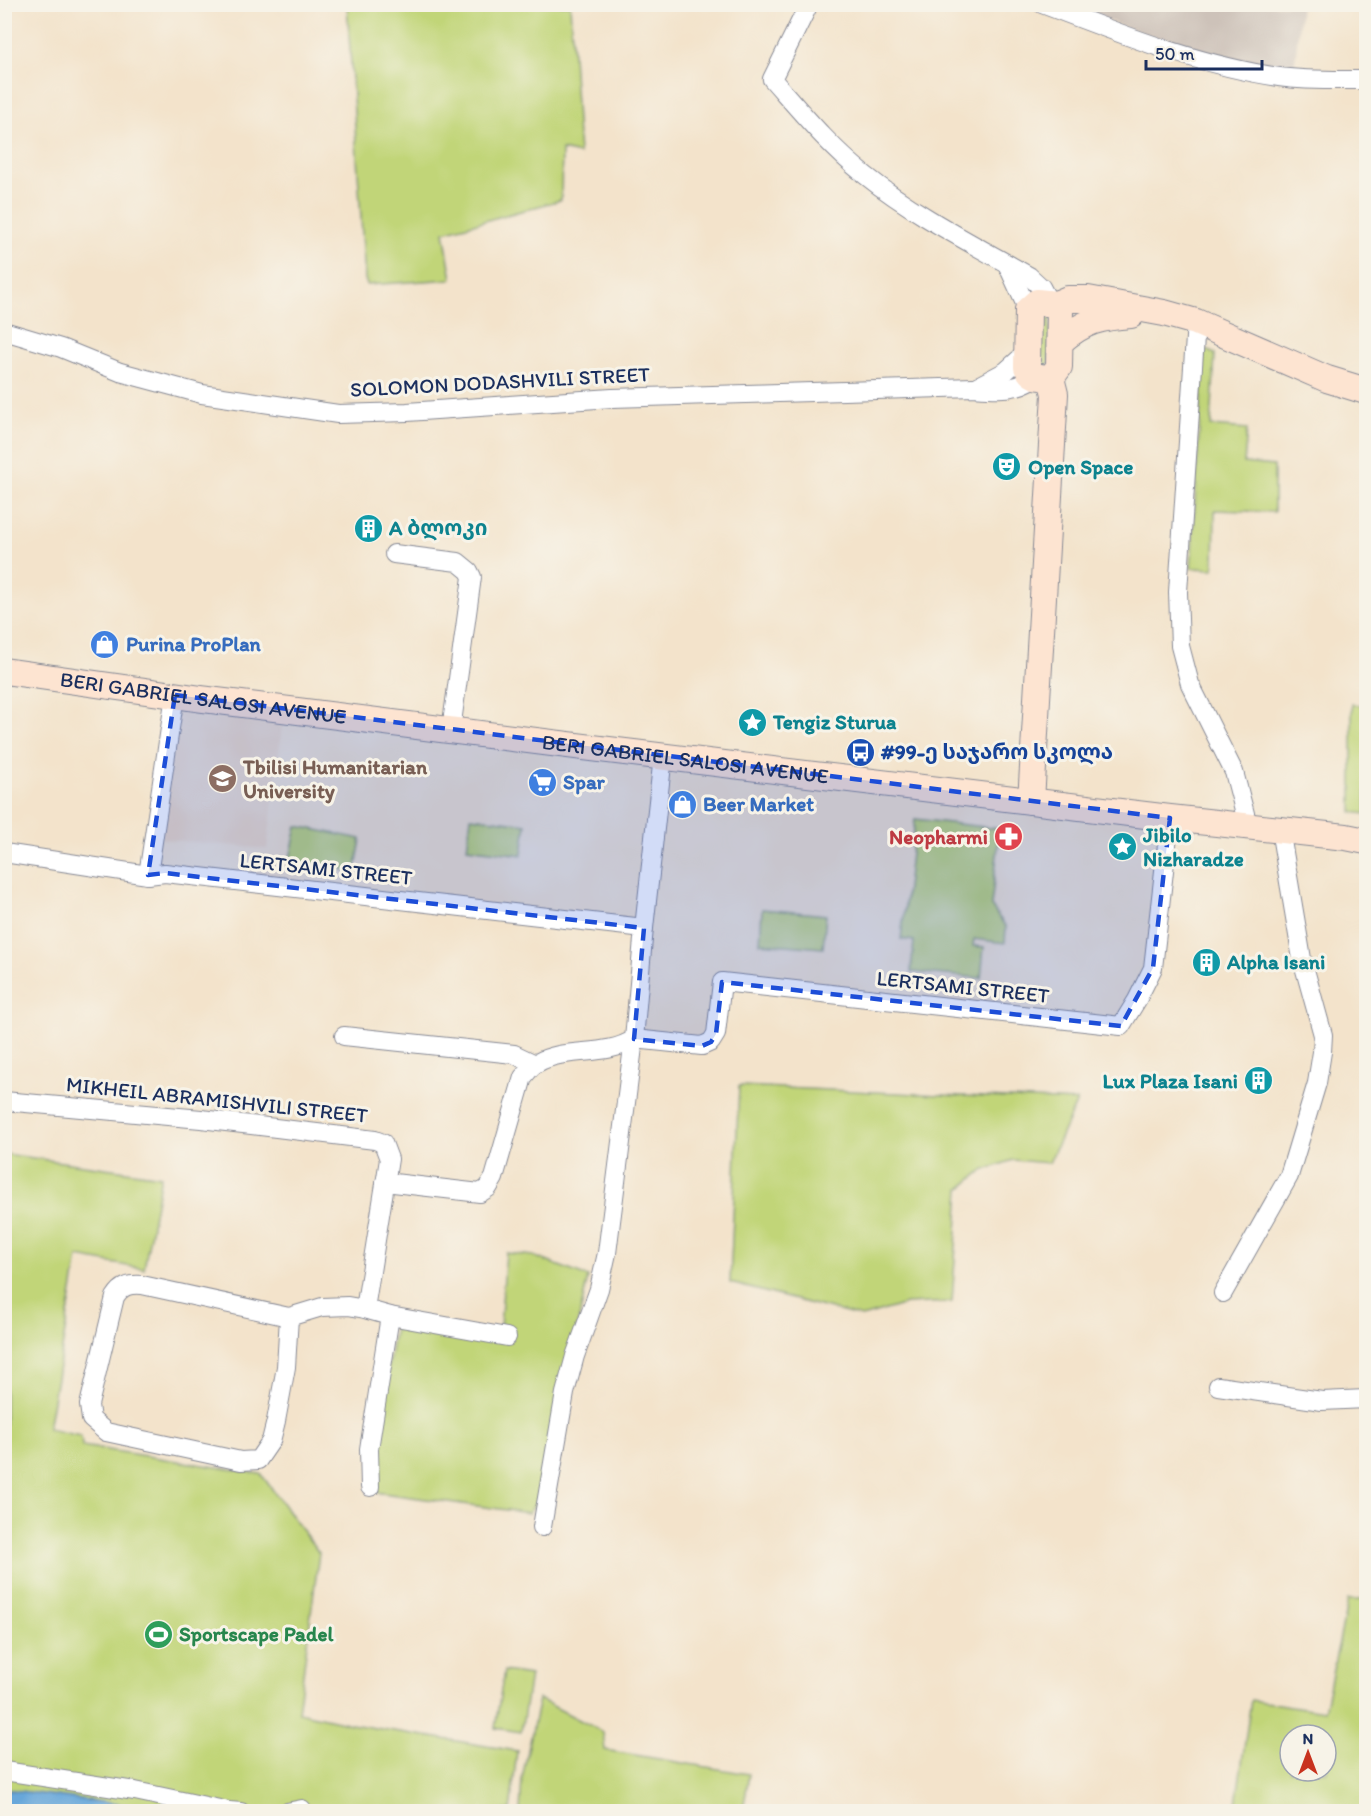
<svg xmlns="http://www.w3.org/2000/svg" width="1371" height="1816" font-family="Itim,'Noto Sans Georgian',sans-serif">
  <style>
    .built { fill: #efd6bb }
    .industrial { fill: #cdc2b9 }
    .green { fill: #c1d578; stroke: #6e826b; stroke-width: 1.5; fill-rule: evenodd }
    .water { fill: #67a7da; stroke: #416b9c; stroke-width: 1.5 }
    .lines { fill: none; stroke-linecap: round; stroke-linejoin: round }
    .street-casing { stroke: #878994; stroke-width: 20 }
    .secondary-casing { stroke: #878994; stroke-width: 28 }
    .street { stroke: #fff; stroke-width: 18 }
    .secondary { stroke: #fde4d1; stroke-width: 26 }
    .marked { fill: #1d4ed8; fill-opacity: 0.2; stroke: #1d4ed8; stroke-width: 4.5; stroke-dasharray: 12 8; stroke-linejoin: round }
    .labels { text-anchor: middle; stroke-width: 6; stroke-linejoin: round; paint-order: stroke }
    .street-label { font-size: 21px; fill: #1b2f5e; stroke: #f7f3e8 }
    .culture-label { font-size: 21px; font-weight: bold; fill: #0d838f; stroke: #f7f3e8; text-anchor: start }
    .shop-label { font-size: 21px; font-weight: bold; fill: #366cbe; stroke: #f7f3e8; text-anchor: start }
    .transit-label { font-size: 21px; font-weight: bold; fill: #164399; stroke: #f7f3e8; text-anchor: start }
    .education-label { font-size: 21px; font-weight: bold; fill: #785e54; stroke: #f7f3e8; text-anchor: start }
    .health-label { font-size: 21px; font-weight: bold; fill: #be3a42; stroke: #f7f3e8; text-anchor: end }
    .leisure-label { font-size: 21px; font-weight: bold; fill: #27864d; stroke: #f7f3e8; text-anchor: start }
  </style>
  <rect width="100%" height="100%" fill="#f7f3e8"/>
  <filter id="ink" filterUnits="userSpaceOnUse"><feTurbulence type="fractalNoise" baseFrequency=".0167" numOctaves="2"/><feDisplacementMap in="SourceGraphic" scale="12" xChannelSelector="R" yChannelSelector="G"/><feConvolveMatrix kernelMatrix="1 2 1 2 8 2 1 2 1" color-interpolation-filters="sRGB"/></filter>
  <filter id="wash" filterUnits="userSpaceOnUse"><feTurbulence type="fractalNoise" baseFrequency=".008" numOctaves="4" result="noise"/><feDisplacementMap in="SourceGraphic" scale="24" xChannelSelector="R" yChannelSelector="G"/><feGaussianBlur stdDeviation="1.35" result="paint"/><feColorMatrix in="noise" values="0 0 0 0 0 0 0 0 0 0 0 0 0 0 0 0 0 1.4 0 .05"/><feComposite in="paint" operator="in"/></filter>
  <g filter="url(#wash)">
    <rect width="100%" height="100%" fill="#f3e3cb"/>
    <path class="built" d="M177 707 283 720 267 849 162 839Z"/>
    <path class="industrial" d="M1063 5H1301L1294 70 1253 64 1190 49Z"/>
    <g class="green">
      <path d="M347 5H570L579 154 562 150 561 200 444 232 452 279 367 285 365 279Z"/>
      <path d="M1035 315H1050L1049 364 1037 367Z"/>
      <path d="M1204 349 1215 354 1211 426 1247 429 1244 463 1274 466V512L1215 510 1214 569 1191 568Z"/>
      <path d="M1352 704 1366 706V814L1352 812Z"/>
      <path d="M471 817 526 824 522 855 467 848Z"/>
      <path d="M915 819 1000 829 991 906 1006 927 1005 943 974 939 973 946 984 947 981 978 911 972 914 941 901 939Z"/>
      <path d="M297 826 361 839 355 872 290 859Z"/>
      <path d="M762 909 826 915 823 948 760 943Z"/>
      <path d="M739 1086 1077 1101 1049 1163 1013 1160 982 1171 960 1189 952 1302 906 1304 862 1317 730 1283Z"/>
      <path d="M5 1154 161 1176 144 1269 78 1257 48 1429 81 1436 82 1446 261 1474 319 1553 298 1712 351 1724 517 1751 510 1811 169 1812 5 1789Z"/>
      <path d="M506 1253 533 1256 588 1277 540 1497 529 1513 375 1492 378 1427 396 1321 499 1339Z"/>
      <path d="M1348 1600H1366V1811H1235L1251 1700 1324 1711ZM1290 1735H1326V1771H1290Z"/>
      <path d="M504 1671 530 1675 521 1732 495 1728Z"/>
      <path d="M539 1699 603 1732 605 1750 749 1774 743 1811H520L522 1778Z"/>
    </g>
    <path class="water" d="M5 1789 169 1811H5Z"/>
  </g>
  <g filter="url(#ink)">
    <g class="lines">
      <defs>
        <g id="street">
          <path d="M809 4 772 79C802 113 830 147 865 175 915 215 973 244 1029 276L1041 287 1049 302"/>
          <path d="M1042 4C1119 33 1197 65 1279 77 1308 81 1338 80 1366 80"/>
          <path d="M1007 264 1028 310"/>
          <path d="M1196 322 1178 592 1180 646 1190 684 1234 772 1248 825"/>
          <path d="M4 331 61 348 120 372 202 394 338 414 407 412 612 398 974 387C998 389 1016 391 1036 377"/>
          <path d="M976 387 1006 371 1026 353"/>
          <path d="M394 554 458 562 469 571 472 577 451 730"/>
          <path d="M4 853 148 875 165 873 644 928"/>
          <path d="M148 875 175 695"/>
          <path d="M344 1036 514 1054 535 1064"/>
          <path d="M4 1101 201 1119 375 1140 383 1143 389 1159 365 1309"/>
          <path d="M385 1182 480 1193 488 1188 494 1178 523 1077C527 1073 531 1066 537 1063 566 1046 605 1058 634 1039L644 928 663 756"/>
          <path d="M1223 1293 1289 1176 1317 1083 1322 1052 1323 1035 1302 959 1280 829"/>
          <path d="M289 1317 286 1367 276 1421 271 1441 258 1460 241 1461 106 1432 91 1419 89 1405 115 1297C122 1286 129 1284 142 1285L289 1317 322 1307 348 1306 365 1309 390 1316 507 1337"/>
          <path d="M1218 1386 1322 1401 1366 1399"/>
          <path d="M370 1487 369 1449 390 1316"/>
          <path d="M542 1527 565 1393 575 1356 599 1289 607 1253 634 1039 702 1046 711 1042 716 1034 722 982 1121 1026 1137 1000 1153 968 1170 818"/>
          <path d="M4 1771 135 1791 229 1811 241 1812"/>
          <path d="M287 1812 302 1809"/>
        </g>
        <g id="secondary">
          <path d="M1037 302 1056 304 1060 310 1059 367 1051 378C1040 377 1032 378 1027 367L1028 310Z"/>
          <path d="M1056 304 1068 299H1088L1164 313 1196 322 1327 379 1366 391"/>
          <path d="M1061 341C1084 321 1101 317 1131 315"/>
          <path id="s1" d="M4 671 202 699 592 748 1170 818 1346 837 1366 841"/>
          <path d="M1031 801 1055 394 1051 378"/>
        </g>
      </defs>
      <use href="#street" class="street-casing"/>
      <use href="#secondary" class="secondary-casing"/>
      <use href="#street" class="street"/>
      <use href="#secondary" class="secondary"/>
    </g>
  </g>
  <path class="marked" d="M175 695 1170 818 1153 968 1121 1026 722 982 716 1034 711 1042 702 1046 634 1039 644 928 165 873 148 875Z"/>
  <defs>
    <symbol id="theatre-disc" viewBox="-11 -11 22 22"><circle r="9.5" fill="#0f9aa8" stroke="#f7f3e8"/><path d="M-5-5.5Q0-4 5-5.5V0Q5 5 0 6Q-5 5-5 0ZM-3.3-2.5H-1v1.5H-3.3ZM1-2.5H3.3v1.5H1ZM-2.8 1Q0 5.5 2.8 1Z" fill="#fff"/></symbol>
    <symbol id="building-disc" viewBox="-11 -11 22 22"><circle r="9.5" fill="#0f9aa8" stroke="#f7f3e8"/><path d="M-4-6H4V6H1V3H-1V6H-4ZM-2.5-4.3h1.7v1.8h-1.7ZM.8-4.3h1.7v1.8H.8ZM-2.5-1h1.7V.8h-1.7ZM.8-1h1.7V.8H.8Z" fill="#fff"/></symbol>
    <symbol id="shop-disc" viewBox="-11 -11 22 22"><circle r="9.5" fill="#3f7fe0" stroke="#f7f3e8"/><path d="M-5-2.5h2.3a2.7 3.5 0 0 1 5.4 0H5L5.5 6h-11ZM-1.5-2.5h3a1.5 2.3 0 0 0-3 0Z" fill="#fff"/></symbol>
    <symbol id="sight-disc" viewBox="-11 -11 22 22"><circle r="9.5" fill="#0f9aa8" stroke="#f7f3e8"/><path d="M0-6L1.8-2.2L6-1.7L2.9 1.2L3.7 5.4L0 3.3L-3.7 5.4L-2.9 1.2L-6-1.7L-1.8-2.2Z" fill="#fff"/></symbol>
    <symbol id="bus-disc" viewBox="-11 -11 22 22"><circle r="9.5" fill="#1a4fb4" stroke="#f7f3e8"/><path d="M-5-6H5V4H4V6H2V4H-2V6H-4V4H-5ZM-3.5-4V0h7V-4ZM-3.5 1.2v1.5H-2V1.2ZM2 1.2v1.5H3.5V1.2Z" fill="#fff"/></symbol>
    <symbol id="university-disc" viewBox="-11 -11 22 22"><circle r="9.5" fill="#8d6e63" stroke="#f7f3e8"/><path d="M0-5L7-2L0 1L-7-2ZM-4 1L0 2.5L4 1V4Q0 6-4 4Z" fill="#fff"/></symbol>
    <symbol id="supermarket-disc" viewBox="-11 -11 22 22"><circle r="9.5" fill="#3f7fe0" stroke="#f7f3e8"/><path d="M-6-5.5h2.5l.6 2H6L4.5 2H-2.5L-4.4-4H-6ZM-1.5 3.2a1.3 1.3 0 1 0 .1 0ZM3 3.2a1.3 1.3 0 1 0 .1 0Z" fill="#fff"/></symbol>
    <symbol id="pharmacy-disc" viewBox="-11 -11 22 22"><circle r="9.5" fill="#e0444e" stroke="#f7f3e8"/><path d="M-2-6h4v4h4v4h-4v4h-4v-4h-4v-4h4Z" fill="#fff"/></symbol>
    <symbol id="stadium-disc" viewBox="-11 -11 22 22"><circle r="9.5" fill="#2e9e5b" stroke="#f7f3e8"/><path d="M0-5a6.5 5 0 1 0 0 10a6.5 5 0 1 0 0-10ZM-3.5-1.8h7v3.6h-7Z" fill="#fff"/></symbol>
  </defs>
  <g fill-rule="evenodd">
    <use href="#theatre-disc" x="990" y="450" width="33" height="33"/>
    <use href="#building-disc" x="352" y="512" width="33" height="33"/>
    <use href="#shop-disc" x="88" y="628" width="33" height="33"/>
    <use href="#sight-disc" x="736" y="706" width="33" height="33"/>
    <use href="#bus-disc" x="844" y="736" width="33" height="33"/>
    <use href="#university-disc" x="206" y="762" width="33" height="33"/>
    <use href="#supermarket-disc" x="526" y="766" width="33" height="33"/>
    <use href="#shop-disc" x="666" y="788" width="33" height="33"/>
    <use href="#pharmacy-disc" x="992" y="820" width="33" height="33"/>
    <use href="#sight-disc" x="1106" y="830" width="33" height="33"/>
    <use href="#building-disc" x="1190" y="946" width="33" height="33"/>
    <use href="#building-disc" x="1242" y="1064" width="33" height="33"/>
    <use href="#stadium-disc" x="142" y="1618" width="33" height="33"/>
  </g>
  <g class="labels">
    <g class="street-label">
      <text transform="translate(500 382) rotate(-3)" y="7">SOLOMON DODASHVILI STREET</text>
      <text dy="7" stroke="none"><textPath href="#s1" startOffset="201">BERI GABRIEL SALOSI AVENUE</textPath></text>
      <text dy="7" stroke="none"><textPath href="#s1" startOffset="687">BERI GABRIEL SALOSI AVENUE</textPath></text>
      <text transform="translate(326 869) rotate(6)" y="7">LERTSAMI STREET</text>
      <text transform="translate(963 987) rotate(6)" y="7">LERTSAMI STREET</text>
      <text transform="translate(217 1100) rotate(6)" y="7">MIKHEIL ABRAMISHVILI STREET</text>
    </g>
    <g class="culture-label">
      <text x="1028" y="474">Open Space</text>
      <text x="389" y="535">A ბლოკი</text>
      <text x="773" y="729">Tengiz Sturua</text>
      <text x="1143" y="842">Jibilo<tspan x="1143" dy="24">Nizharadze</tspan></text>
      <text x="1227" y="969">Alpha Isani</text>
      <text x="1238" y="1088" text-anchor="end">Lux Plaza Isani</text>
    </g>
    <g class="shop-label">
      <text x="126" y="651">Purina ProPlan</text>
      <text x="563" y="789">Spar</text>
      <text x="703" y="811">Beer Market</text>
    </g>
    <g class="transit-label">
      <text x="881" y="759">#99-ე საჯარო სკოლა</text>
    </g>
    <g class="education-label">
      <text x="243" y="774">Tbilisi Humanitarian<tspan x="243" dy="24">University</tspan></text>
    </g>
    <g class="health-label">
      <text x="988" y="844">Neopharmi</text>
    </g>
    <g class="leisure-label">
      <text x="179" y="1641">Sportscape Padel</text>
    </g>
  </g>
  <rect width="1371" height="1816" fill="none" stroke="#f7f3e8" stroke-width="24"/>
  <g transform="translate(1308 1753)"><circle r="28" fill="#f7f3e8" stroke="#9fa5b1" stroke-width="1.5"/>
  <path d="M0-4.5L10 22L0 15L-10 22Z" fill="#c8321e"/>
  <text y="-9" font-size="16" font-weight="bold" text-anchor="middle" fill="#1b2f5e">N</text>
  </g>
  <path d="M1146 60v9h116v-9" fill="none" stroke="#1b2f5e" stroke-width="3"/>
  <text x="1155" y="60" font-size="18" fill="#1b2f5e" stroke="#f7f3e8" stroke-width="4.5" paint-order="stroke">50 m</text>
</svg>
